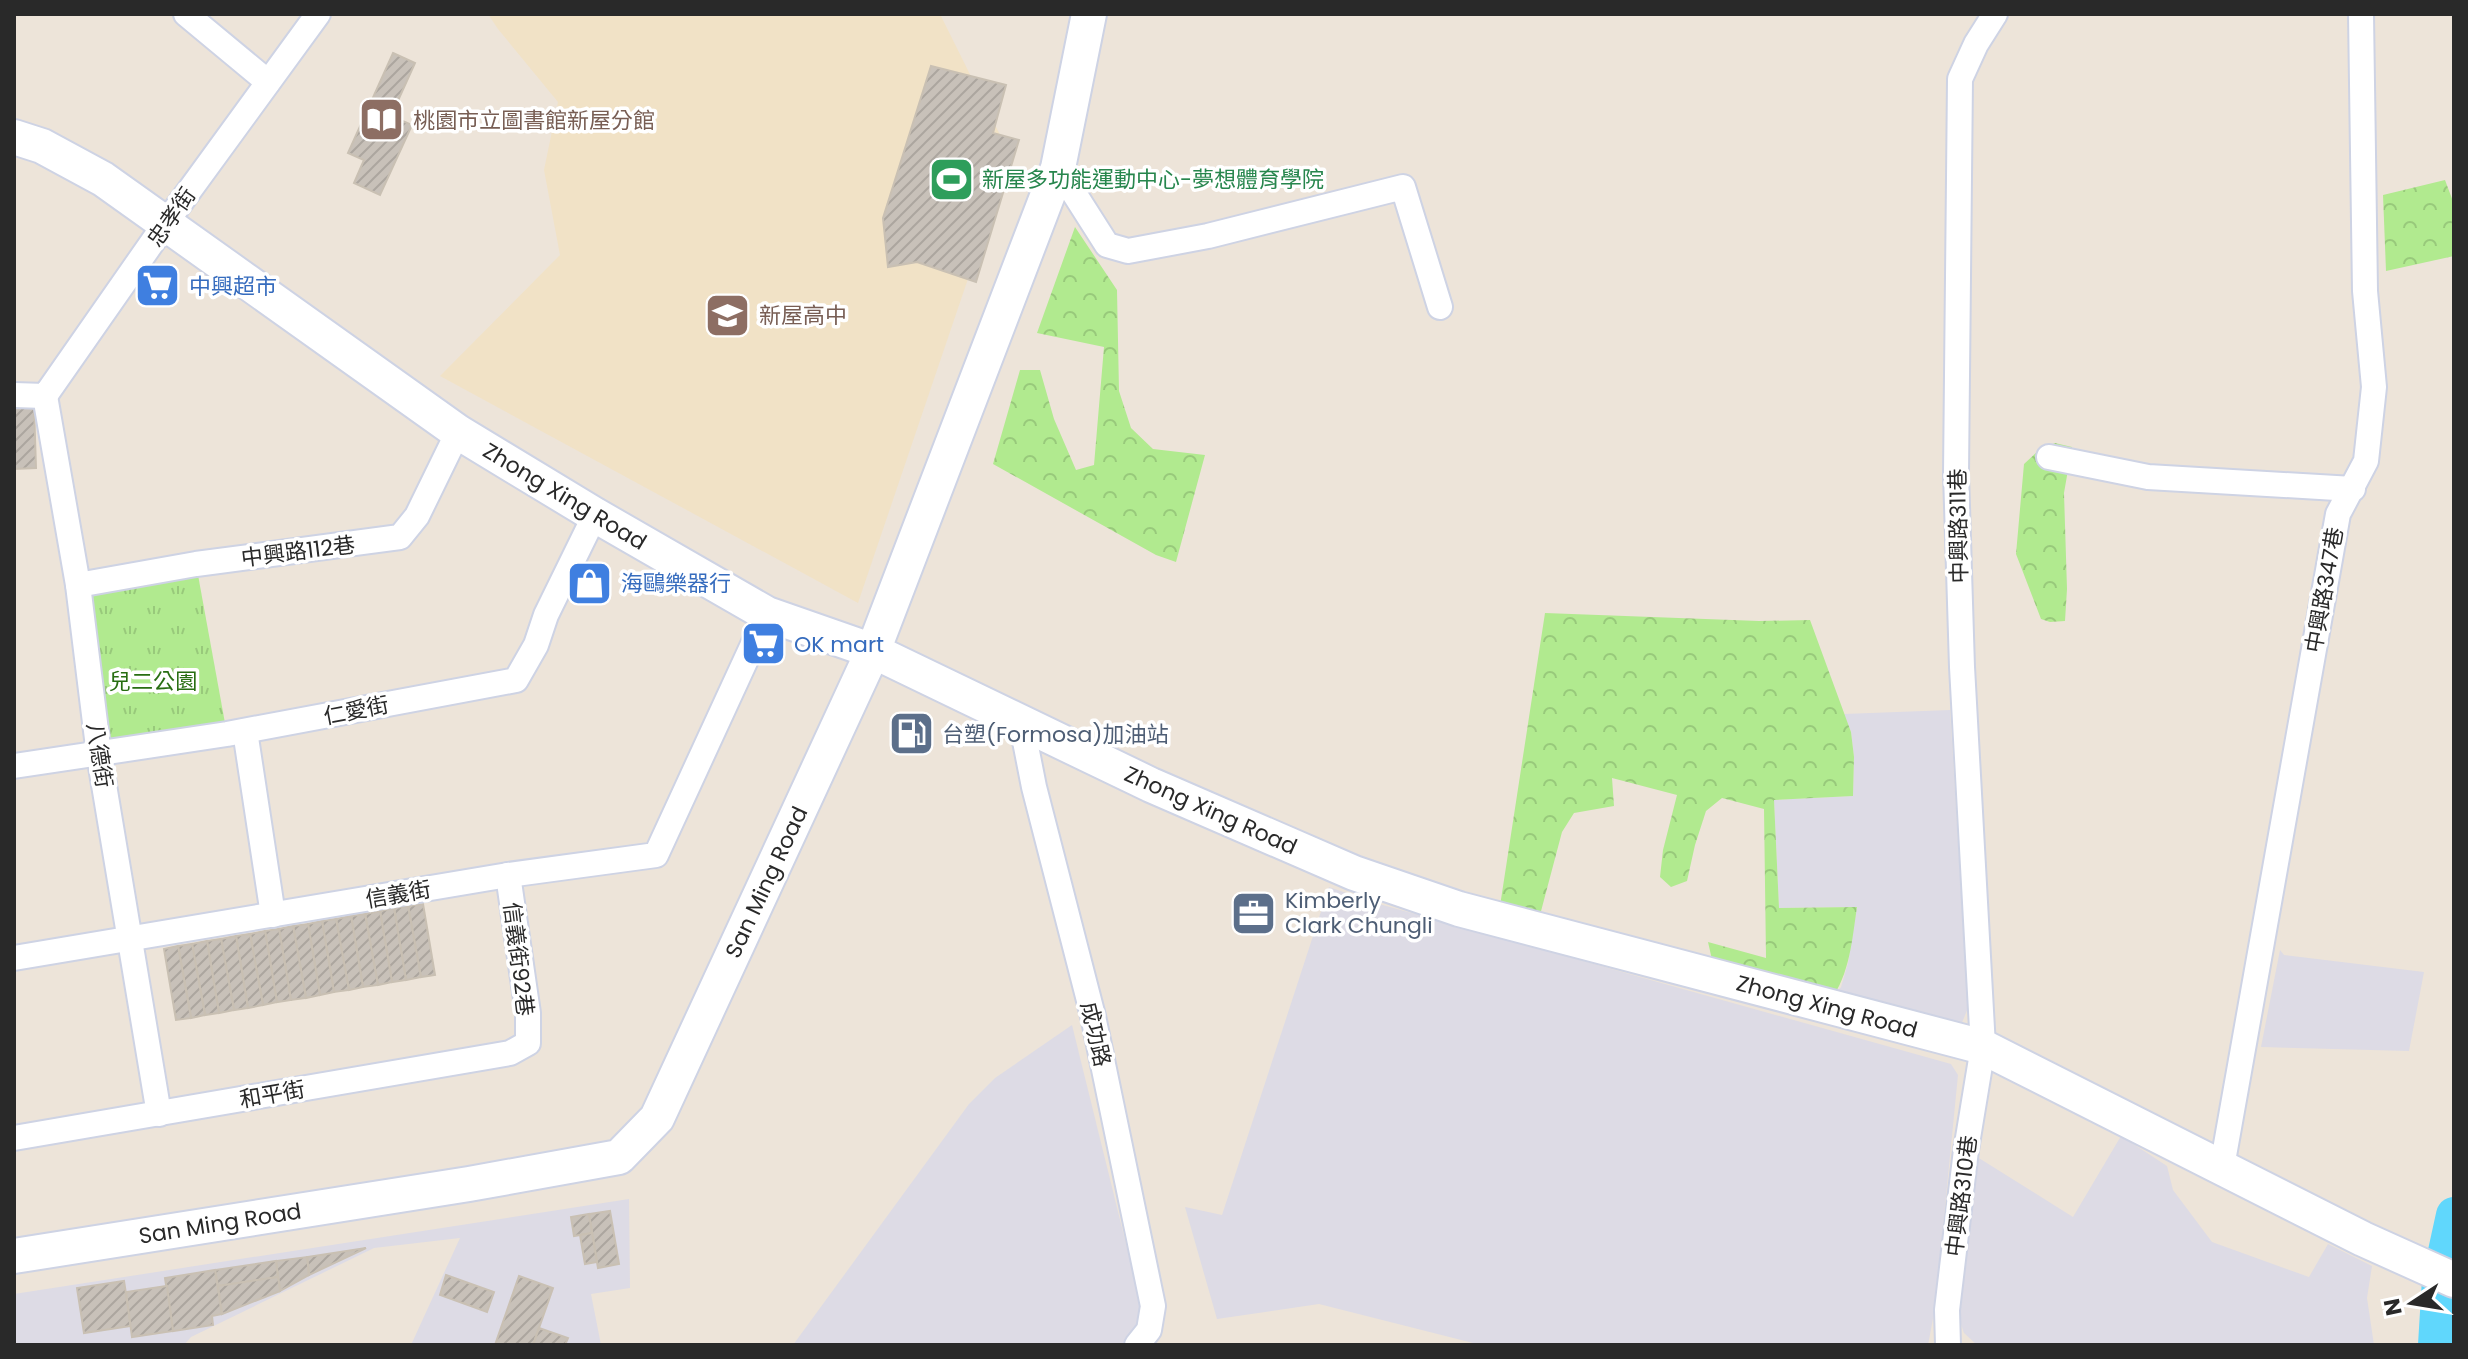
<svg xmlns="http://www.w3.org/2000/svg" width="2468" height="1359" font-family="Poppins,'Noto Sans TC',sans-serif">
  <style>
    .industrial { fill: #dddbe5 }
    .education { fill: #f1e2c6 }
    .forest { fill: url(#forest-crowns) }
    .park { fill: url(#park-tufts) }
    .lines { fill: none; stroke-linecap: round; stroke-linejoin: round }
    .river { stroke: #60d7fc; stroke-width: 36 }
    .building { fill: url(#building-hatch); stroke: #c9c0b3; stroke-width: 2 }
    .street-casing { stroke: #ced3e4; stroke-width: 28 }
    .secondary-casing { stroke: #ced3e4; stroke-width: 38 }
    .street { stroke: #fff; stroke-width: 24 }
    .secondary { stroke: #fff; stroke-width: 34 }
    .labels { text-anchor: middle; stroke-width: 7; stroke-linejoin: round; paint-order: stroke }
    .education-label { font-size: 22px; fill: #785e54; stroke: #fff; text-anchor: start }
    .leisure-label { font-size: 22px; fill: #27864d; stroke: #fff; text-anchor: start }
    .street-label { font-size: 22px; fill: #292929; stroke: #fff }
    .shop-label { font-size: 22px; fill: #366cbe; stroke: #fff; text-anchor: start }
    .park-label { font-size: 22px; fill: #286e12; stroke: #fff }
    .service-label { font-size: 22px; fill: #4e5e75; stroke: #fff; text-anchor: start }
  </style>
  <defs>
    <pattern id="forest-crowns" width="20" height="18" patternUnits="userSpaceOnUse" patternTransform="scale(2)"><rect width="20" height="18" fill="#b1ea8f"/><path d="M2 6a3 3 0 1 1 6 0M12 15a3 3 0 1 1 6 0" fill="none" stroke="#98c97b"/></pattern>
    <pattern id="park-tufts" width="24" height="20" patternUnits="userSpaceOnUse" patternTransform="scale(2)"><rect width="24" height="20" fill="#b1ea8f"/><path d="M3 7l-1-3M5 7V3M7 7l1-3M15 17l-1-3M17 17v-4M19 17l1-3" fill="none" stroke="#98c97b"/></pattern>
    <pattern id="building-hatch" width="6" height="6" patternUnits="userSpaceOnUse" patternTransform="scale(2)"><rect width="6" height="6" fill="#c8c1b9"/><path d="M-1 1l2-2M0 6l6-6M5 7l2-2" fill="none" stroke="#aca69f"/></pattern>
  </defs>
  <rect width="100%" height="100%" fill="#ede4d9"/>
  <g class="industrial">
    <path d="M1950 710 1968 1008 1961 1025 1830 1001 1841 987 1848 963 1857 907 1779 908 1774 800 1853 796 1854 757 1851 732 1844 714Z"/>
    <path d="M1329 887 1372 902 1951 1064 1958 1075 1935 1308 1928 1345H1481L1319 1304 1217 1319 1185 1207 1222 1215Z"/>
    <path d="M2280 950 2284 955 2424 972 2409 1051 2261 1047Z"/>
    <path d="M1072 1025 1144 1317 1131 1345H793L969 1104 995 1078Z"/>
    <path d="M2121 1136 2167 1166 2173 1190 2212 1242 2309 1277 2328 1244 2372 1266 2367 1298 2374 1345H1977L1964 1333 1955 1307 1966 1150 2073 1217Z"/>
    <path d="M629 1199 630 1288 591 1294 601 1345H411L460 1238 374 1248 191 1337 184 1345H18L14 1343V1294Z"/>
  </g>
  <path class="education" d="M488 14H940L1010 155 858 603 440 376 560 255 544 170 558 102 498 29Z"/>
  <g class="forest">
    <path d="M2445 180 2454 204V256L2386 271 2383 195Z"/>
    <path d="M1075 227 1117 290 1119 391 1131 428 1153 449 1205 455 1176 562 1156 555 993 464 1020 370H1040L1054 419 1076 470 1094 465 1104 347 1037 333Z"/>
    <path d="M2055 443 2072 447 2064 493 2067 589 2065 621 2050 622 2041 619 2016 554 2024 464 2038 451Z"/>
    <path d="M1545 613 1759 621 1810 620 1851 732 1854 757 1853 796 1774 800 1779 908 1857 907C1852 940 1850 974 1830 1001L1713 964 1708 942 1766 958 1764 809 1722 798 1706 811 1695 845 1687 881 1671 887 1660 877 1663 850 1677 795 1612 778 1614 806 1574 813 1562 832 1540 915 1500 906Z"/>
  </g>
  <path class="park" d="M196 564 227 734 99 755 78 585Z"/>
  <g class="lines">
    <path class="river" d="M2436 1345 2440 1279 2454 1215"/>
  </g>
  <g class="building">
    <path d="M393 53 415 63 391 116 412 125 380 195 354 183 364 160 348 153Z"/>
    <path d="M931 66 1006 85 993 133 1019 140 976 282 917 262 888 267 883 218Z"/>
    <path d="M34 407 36 468 14 469V408Z"/>
    <path d="M423 904 435 975 421 977 408 906Z"/>
    <path d="M408 906 421 977 406 980 394 908Z"/>
    <path d="M394 908 406 980 392 982 380 911Z"/>
    <path d="M380 911 392 982 378 985 365 914Z"/>
    <path d="M365 914 378 985 363 987 351 916Z"/>
    <path d="M351 916 363 987 349 990 336 919Z"/>
    <path d="M336 919 349 990 334 992 322 921Z"/>
    <path d="M322 921 334 992 320 995 308 924Z"/>
    <path d="M308 924 320 995 306 998 293 926Z"/>
    <path d="M293 926 306 998 291 1000 279 929Z"/>
    <path d="M279 929 291 1000 277 1002 265 931Z"/>
    <path d="M265 931 277 1002 263 1005 250 934Z"/>
    <path d="M250 934 263 1005 248 1008 236 936Z"/>
    <path d="M236 936 248 1008 234 1010 221 939Z"/>
    <path d="M221 939 234 1010 219 1013 207 941Z"/>
    <path d="M207 941 219 1013 205 1015 192 944Z"/>
    <path d="M192 944 205 1015 191 1018 178 946Z"/>
    <path d="M178 946 191 1018 176 1020 164 949Z"/>
    <path d="M610 1211 619 1264 598 1268 589 1214Z"/>
    <path d="M589 1214 592 1233 574 1236 571 1217Z"/>
    <path d="M592 1233 597 1262 585 1264 580 1235Z"/>
    <path d="M366 1248 309 1275 307 1257Z"/>
    <path d="M307 1257 309 1275 280 1291 276 1261Z"/>
    <path d="M276 1261 278 1277 218 1286 215 1270Z"/>
    <path d="M215 1270 222 1314 212 1316 213 1325 173 1331 165 1278Z"/>
    <path d="M446 1275 494 1292 487 1312 440 1295Z"/>
    <path d="M519 1276 553 1288 539 1328 533 1345H495Z"/>
    <path d="M278 1277 280 1291 222 1314 218 1286Z"/>
    <path d="M124 1281 131 1326 84 1333 77 1288Z"/>
    <path d="M167 1286 173 1331 132 1337 126 1292Z"/>
    <path d="M539 1328 568 1338 565 1345H533Z"/>
  </g>
  <g class="lines">
    <defs>
      <g id="street">
        <path d="M186 14 268 82"/>
        <path d="M1058 168 1107 245 1128 251 1208 236 1403 187 1440 307"/>
        <path d="M14 395 45 396 165 224 318 14"/>
        <path d="M45 396 78 585 99 755 159 1114"/>
        <path d="M2049 457 2148 477 2353 489"/>
        <path d="M78 585 196 564 400 537 417 516 458 432"/>
        <path d="M1021 721 1034 787 1093 1016 1153 1306 1149 1330 1137 1345"/>
        <path d="M245 731 273 915"/>
        <path d="M14 766 227 734 516 680 536 645 546 615 595 515"/>
        <path d="M14 958 508 875 656 855 767 614"/>
        <path d="M14 1138 510 1053 528 1043V1013L508 875"/>
        <path d="M2222 1167 2338 514 2366 461 2374 387 2365 291 2361 14"/>
        <path d="M1948 1345 1947 1310 1966 1150 1983 1047 1962 667 1956 474 1960 79 1976 44 1995 14"/>
      </g>
      <g id="secondary">
        <path d="M14 137 42 146 103 179 458 432 595 515 767 614 873 651 1151 785 1354 873 1459 909 1983 1047 2363 1239 2454 1280"/>
        <path d="M14 1256 469 1184 619 1157 657 1118 873 651 1058 168 1089 14"/>
      </g>
    </defs>
    <use href="#street" class="street-casing"/>
    <use href="#secondary" class="secondary-casing"/>
    <use href="#street" class="street"/>
    <use href="#secondary" class="secondary"/>
  </g>
  <defs>
    <symbol id="library-square" viewBox="-11 -11 22 22"><rect x="-9" y="-9" width="18" height="18" rx="4" fill="#8d6e63" stroke="#fff"/><path d="M-6-4Q-3-5.5-.7-3.5V5Q-3 3-6 4ZM6-4Q3-5.5 .7-3.5V5Q3 3 6 4Z" fill="#fff"/></symbol>
    <symbol id="stadium-square" viewBox="-11 -11 22 22"><rect x="-9" y="-9" width="18" height="18" rx="4" fill="#2e9e5b" stroke="#fff"/><path d="M0-5a6.5 5 0 1 0 0 10a6.5 5 0 1 0 0-10ZM-3.5-1.8h7v3.6h-7Z" fill="#fff"/></symbol>
    <symbol id="supermarket-square" viewBox="-11 -11 22 22"><rect x="-9" y="-9" width="18" height="18" rx="4" fill="#3f7fe0" stroke="#fff"/><path d="M-6-5.5h2.5l.6 2H6L4.5 2H-2.5L-4.4-4H-6ZM-1.5 3.2a1.3 1.3 0 1 0 .1 0ZM3 3.2a1.3 1.3 0 1 0 .1 0Z" fill="#fff"/></symbol>
    <symbol id="school-square" viewBox="-11 -11 22 22"><rect x="-9" y="-9" width="18" height="18" rx="4" fill="#8d6e63" stroke="#fff"/><path d="M0-5L7-2L0 1L-7-2ZM-4 1L0 2.5L4 1V4Q0 6-4 4Z" fill="#fff"/></symbol>
    <symbol id="shop-square" viewBox="-11 -11 22 22"><rect x="-9" y="-9" width="18" height="18" rx="4" fill="#3f7fe0" stroke="#fff"/><path d="M-5-2.5h2.3a2.7 3.5 0 0 1 5.4 0H5L5.5 6h-11ZM-1.5-2.5h3a1.5 2.3 0 0 0-3 0Z" fill="#fff"/></symbol>
    <symbol id="fuel-square" viewBox="-11 -11 22 22"><rect x="-9" y="-9" width="18" height="18" rx="4" fill="#5c6f8a" stroke="#fff"/><path d="M-5.5-6h7V0h2V4h1.3V-2.5L3-4.5l.8-.8L6-3V5H2.5V1h-1V6h-7ZM-4.2-4.7v3.2H.2V-4.7Z" fill="#fff"/></symbol>
    <symbol id="office-square" viewBox="-11 -11 22 22"><rect x="-9" y="-9" width="18" height="18" rx="4" fill="#5c6f8a" stroke="#fff"/><path d="M-6-3h4V-5.5h4V-3h4V5H-6ZM-1-4.5V-3h2v-1.5ZM-6 0V1H6V0Z" fill="#fff"/></symbol>
  </defs>
  <g fill-rule="evenodd">
    <use href="#library-square" x="356" y="94" width="51" height="51"/>
    <use href="#stadium-square" x="926" y="154" width="51" height="51"/>
    <use href="#supermarket-square" x="132" y="260" width="51" height="51"/>
    <use href="#school-square" x="702" y="290" width="51" height="51"/>
    <use href="#shop-square" x="564" y="558" width="51" height="51"/>
    <use href="#supermarket-square" x="738" y="618" width="51" height="51"/>
    <use href="#fuel-square" x="886" y="708" width="51" height="51"/>
    <use href="#office-square" x="1228" y="888" width="51" height="51"/>
  </g>
  <g class="labels">
    <g class="education-label">
      <text x="413" y="128">桃園市立圖書館新屋分館</text>
      <text x="759" y="323">新屋高中</text>
    </g>
    <g class="leisure-label">
      <text x="982" y="187">新屋多功能運動中心-夢想體育學院</text>
    </g>
    <g class="street-label">
      <text transform="translate(171 217) rotate(-55)" y="8">忠孝街</text>
      <text transform="translate(565 496) rotate(31)" y="8">Zhong Xing Road</text>
      <text transform="translate(1958 526) rotate(-91)" y="8">中興路311巷</text>
      <text transform="translate(298 551) rotate(-7)" y="8">中興路112巷</text>
      <text transform="translate(2324 590) rotate(-80)" y="8">中興路347巷</text>
      <text transform="translate(356 710) rotate(-11)" y="8">仁愛街</text>
      <text transform="translate(100 755) rotate(81)" y="8">八德街</text>
      <text transform="translate(1211 810) rotate(24)" y="8">Zhong Xing Road</text>
      <text transform="translate(766 882) rotate(-65)" y="8">San Ming Road</text>
      <text transform="translate(398 894) rotate(-10)" y="8">信義街</text>
      <text transform="translate(519 959) rotate(83)" y="8">信義街92巷</text>
      <text transform="translate(1827 1006) rotate(15)" y="8">Zhong Xing Road</text>
      <text transform="translate(1096 1034) rotate(77)" y="8">成功路</text>
      <text transform="translate(272 1094) rotate(-10)" y="8">和平街</text>
      <text transform="translate(1961 1196) rotate(-83)" y="8">中興路310巷</text>
      <text transform="translate(220 1223) rotate(-9)" y="8">San Ming Road</text>
    </g>
    <g class="shop-label">
      <text x="189" y="294">中興超市</text>
      <text x="621" y="591">海鷗樂器行</text>
      <text x="794" y="652">OK mart</text>
    </g>
    <g class="park-label">
      <text x="153" y="689">兒二公園</text>
    </g>
    <g class="service-label">
      <text x="942" y="742">台塑(Formosa)加油站</text>
      <text x="1285" y="908">Kimberly<tspan x="1285" dy="25">Clark Chungli</tspan></text>
    </g>
  </g>
  <rect width="2468" height="1359" fill="none" stroke="#292929" stroke-width="32"/>
  <g transform="translate(2412 1303) rotate(258)" stroke="#ffffff" stroke-width="6" paint-order="stroke">
  <path d="M0-6L14 30L0 20L-14 30Z" fill="#292929"/>
  <text y="-12" font-size="22" font-weight="bold" text-anchor="middle" fill="#292929">N</text>
  </g>
</svg>
